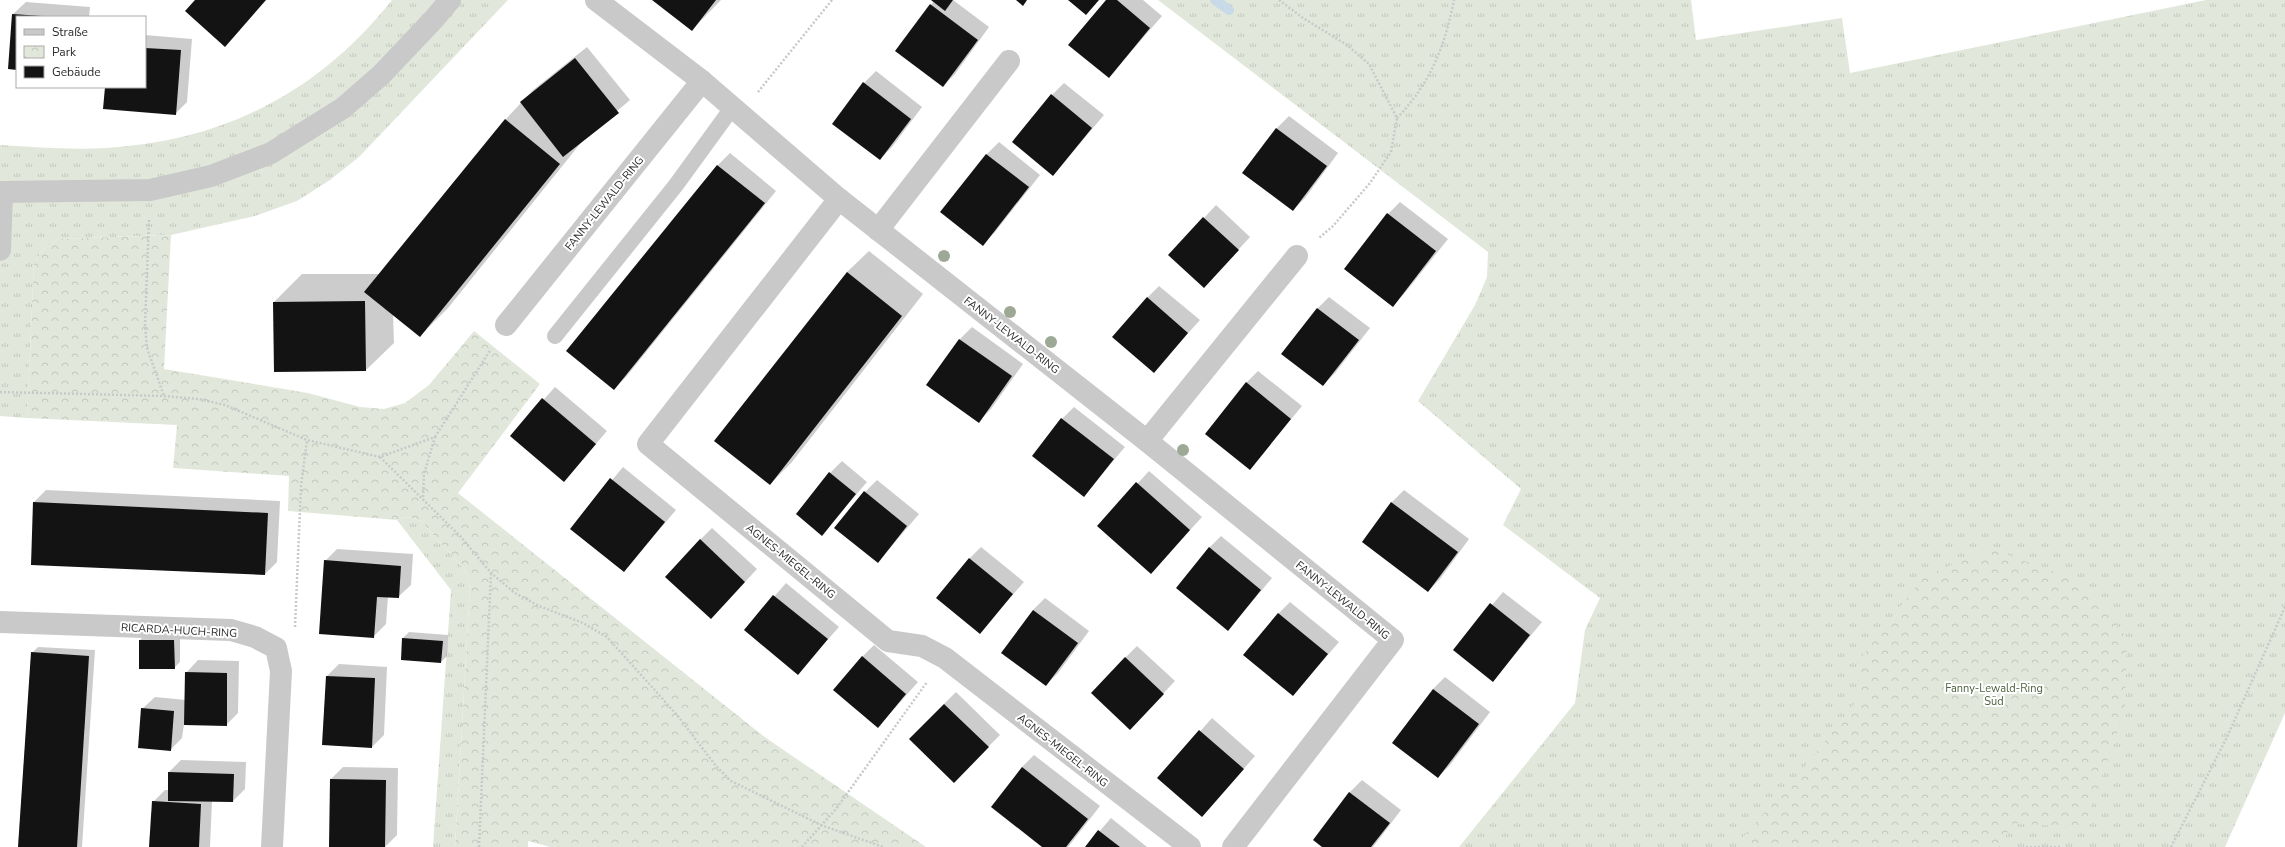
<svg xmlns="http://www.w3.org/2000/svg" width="2285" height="847" font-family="'Nunito Sans',sans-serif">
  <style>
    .grass { fill: url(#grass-tufts) }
    .park { fill: url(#park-crowns) }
    .shadow { fill: #0003 }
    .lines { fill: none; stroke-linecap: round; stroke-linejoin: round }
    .stream { stroke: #c8d9e7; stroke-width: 10 }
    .building { fill: #131313 }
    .path { stroke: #c9c9c9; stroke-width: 2.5; stroke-dasharray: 2 2; stroke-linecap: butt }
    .lane { stroke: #c9c9c9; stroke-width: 16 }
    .street { stroke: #c9c9c9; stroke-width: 22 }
    .tree { fill: #9da995 }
    .labels { text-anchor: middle; stroke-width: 4; stroke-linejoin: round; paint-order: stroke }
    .street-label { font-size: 11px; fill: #2c2c2c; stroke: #fff }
    .park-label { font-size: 11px; fill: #4d633e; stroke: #fff }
  </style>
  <defs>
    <pattern id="grass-tufts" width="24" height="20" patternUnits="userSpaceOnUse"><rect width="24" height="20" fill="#e1e8db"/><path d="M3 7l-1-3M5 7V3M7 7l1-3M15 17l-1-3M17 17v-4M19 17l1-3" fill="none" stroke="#c1c7bc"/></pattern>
    <pattern id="park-crowns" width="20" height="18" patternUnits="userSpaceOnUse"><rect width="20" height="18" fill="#e1e8db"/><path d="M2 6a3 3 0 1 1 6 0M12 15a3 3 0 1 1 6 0" fill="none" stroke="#c1c7bc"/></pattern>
  </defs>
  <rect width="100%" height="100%" fill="#fff"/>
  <g class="grass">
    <path d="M392 0H508L359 157 330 180 297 201 255 216 171 235 58 239 42 251 34 264 27 418 0 416V145C35 147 71 150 106 148 224 141 319 92 392 0Z"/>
    <path d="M1158 0H1691L1696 40 1842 18 1850 73 2206 0H2285V713L2225 847H1459L1575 703 1585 630 1600 598 1503 525 1521 489 1418 401 1475 305 1487 277 1488 252Z"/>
    <path d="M408 517 421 521 465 570 470 588 455 847H433L451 590 397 520Z"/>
  </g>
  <g class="park">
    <path d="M171 235 164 369 308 393 360 407 384 409 405 403 429 385 474 331 540 384 458 493 766 738 926 847H550L528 841V847H455L470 588 465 570 421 521 408 517 397 520 288 511 289 476 173 468 177 425 27 418 34 263 42 251 58 239Z"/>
    <path d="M1992 549 2082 582 2127 638 2125 711 2084 828 2013 823 1999 847H1740L1743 837 1807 764 1859 698 1857 663 1924 576Z"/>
  </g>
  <g class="shadow">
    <path d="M654 0H721L692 30Z"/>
    <path d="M933 0H953L989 27 955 74 943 86 931 5 934 1Z"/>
    <path d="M1107 0H1143L1162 16 1109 77Z"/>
    <path d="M26 2 90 7 89 17H17V69L9 68 13 14Z"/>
    <path d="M145 35 192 39 187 102 175 114 106 87H145Z"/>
    <path d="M587 47 630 100 584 139 448 308 420 336 393 314 394 343 366 370 274 302 302 274H380L506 119 533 90Z"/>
    <path d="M876 71 922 107 892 147 880 159 864 83Z"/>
    <path d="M1064 83 1104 115 1053 175 1052 95Z"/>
    <path d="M1289 116 1338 153 1305 198 1293 210 1243 173 1277 128Z"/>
    <path d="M999 142 1040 175 995 232 983 244 941 212 987 154Z"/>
    <path d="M730 153 776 191 626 377 614 389 568 351 718 165Z"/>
    <path d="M1400 202 1448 239 1404 294 1392 306 1345 269 1388 214Z"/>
    <path d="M1216 205 1250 237 1216 274 1170 255Z"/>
    <path d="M869 251 923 294 792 462 770 484 847 272Z"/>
    <path d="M1159 286 1200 320 1154 371 1147 298Z"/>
    <path d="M1329 297 1370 328 1335 373 1323 385 1317 309Z"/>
    <path d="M972 327 1023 364 991 409 979 421 928 385 960 339Z"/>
    <path d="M1258 371 1302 406 1250 469 1246 383Z"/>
    <path d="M555 387 607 431 564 481 511 436Z"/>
    <path d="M1074 407 1125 447 1084 495 1062 419Z"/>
    <path d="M842 461 867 482 822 534 830 473Z"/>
    <path d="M623 467 676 510 624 571 572 528Z"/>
    <path d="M1149 471 1202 517 1151 573 1099 526Z"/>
    <path d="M877 480 919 514 878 562 865 492Z"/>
    <path d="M46 490 280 501 277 562 265 574 34 502Z"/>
    <path d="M1404 490 1469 539 1440 579 1428 591 1363 542 1392 502Z"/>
    <path d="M712 528 757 569 723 606 700 540Z"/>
    <path d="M1221 536 1272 578 1228 630 1209 548Z"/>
    <path d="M981 547 1024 582 980 632 969 559Z"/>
    <path d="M337 549 413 554 411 585 398 597 388 596 386 624 374 636 325 561Z"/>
    <path d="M786 583 839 627 798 673 745 630Z"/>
    <path d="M1503 592 1542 622 1493 681 1454 650Z"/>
    <path d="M1045 598 1089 631 1058 673 1046 685 1033 610Z"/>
    <path d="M1290 602 1339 642 1293 695 1278 614Z"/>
    <path d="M409 632 448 635 447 656 441 662 403 638Z"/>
    <path d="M146 634 180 635V662L174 668 140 640Z"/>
    <path d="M874 645 918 682 878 727 862 657Z"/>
    <path d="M1137 646 1175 681 1130 729 1125 658Z"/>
    <path d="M38 647 95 650 82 847H19L32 653Z"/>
    <path d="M198 660 239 661 238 713 226 725 184 724 182 738 170 750 142 709 155 697 186 700V673Z"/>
    <path d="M339 664 387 667 384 735 372 747 327 676Z"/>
    <path d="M1445 677 1490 712 1450 765 1438 777 1433 689Z"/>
    <path d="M956 692 1000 735 954 781 944 704Z"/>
    <path d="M1212 718 1255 756 1202 816 1159 778Z"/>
    <path d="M1034 755 1100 806 1068 847H1044L1022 767Z"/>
    <path d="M181 760 246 762 245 789 233 801H212L210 847H150L153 802 165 790H169V772Z"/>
    <path d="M343 767 398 768 397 835 385 847 331 779Z"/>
    <path d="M1362 780 1401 810 1373 847H1324L1314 840 1350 792Z"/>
    <path d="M1111 818 1147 847H1086Z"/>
  </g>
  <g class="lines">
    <path class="stream" d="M1215 0 1229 10"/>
  </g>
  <g class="building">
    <path d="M195 0H266L225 47 185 11Z"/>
    <path d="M652 0H716L692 31Z"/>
    <path d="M931 0H953L945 11Z"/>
    <path d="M1016 0H1027L1023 6Z"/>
    <path d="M1068 0H1099L1086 15Z"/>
    <path d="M1106 0H1117L1150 28 1109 78 1068 45Z"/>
    <path d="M930 4 978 40 943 87 895 51Z"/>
    <path d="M12 14 42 16 17 17V70L8 69Z"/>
    <path d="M145 48 181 50 176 115 103 109 105 87H145Z"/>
    <path d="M575 58 619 113 563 157 520 102Z"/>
    <path d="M863 82 911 119 880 160 832 124Z"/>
    <path d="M1051 94 1092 128 1053 176 1012 142Z"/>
    <path d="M505 119 560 164 420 337 364 292Z"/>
    <path d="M1276 128 1327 166 1293 211 1242 173Z"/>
    <path d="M986 154 1029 187 983 246 940 212Z"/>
    <path d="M717 165 765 203 614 390 566 351Z"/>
    <path d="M1387 213 1436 251 1393 307 1344 269Z"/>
    <path d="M1203 217 1239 250 1204 288 1168 255Z"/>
    <path d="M847 272 902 316 770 485 714 441Z"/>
    <path d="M1147 297 1188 333 1154 373 1112 337Z"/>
    <path d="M365 301 366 371 274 372 273 302Z"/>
    <path d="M1317 308 1359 340 1323 386 1281 354Z"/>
    <path d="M959 339 1012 376 979 423 926 385Z"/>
    <path d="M1246 382 1291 419 1250 470 1205 434Z"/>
    <path d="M542 398 596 444 564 482 510 436Z"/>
    <path d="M1061 418 1114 459 1084 497 1032 456Z"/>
    <path d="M829 472 856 494 822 536 796 514Z"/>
    <path d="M610 478 665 522 624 572 570 529Z"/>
    <path d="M1136 482 1190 530 1151 574 1097 526Z"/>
    <path d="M864 491 907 526 878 563 834 528Z"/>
    <path d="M33 502 268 513 265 575 31 565Z"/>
    <path d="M1391 502 1458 552 1428 592 1362 542Z"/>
    <path d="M700 539 745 582 711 619 665 577Z"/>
    <path d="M1209 547 1261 590 1228 631 1176 588Z"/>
    <path d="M969 558 1013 594 980 634 936 598Z"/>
    <path d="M324 560 401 566 399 598 377 597 374 638 319 634Z"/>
    <path d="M773 595 828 639 798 675 744 630Z"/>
    <path d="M1490 603 1530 635 1493 682 1453 650Z"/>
    <path d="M1033 610 1078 643 1046 686 1001 653Z"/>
    <path d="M1278 613 1328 654 1293 696 1243 655Z"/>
    <path d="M402 638 443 641 441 663 401 660Z"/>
    <path d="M139 640H174L175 669H139Z"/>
    <path d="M31 652 89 656 77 847H18Z"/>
    <path d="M862 656 906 694 878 728 833 690Z"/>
    <path d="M1125 657 1164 694 1130 730 1091 693Z"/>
    <path d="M185 672 227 673V726L184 725Z"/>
    <path d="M326 676 375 678 372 748 322 745Z"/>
    <path d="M1433 689 1479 724 1438 778 1392 743Z"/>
    <path d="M944 704 989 747 954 783 909 739Z"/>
    <path d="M141 708 174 711 171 751 138 748Z"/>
    <path d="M1199 730 1244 769 1202 817 1157 778Z"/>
    <path d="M1022 767 1088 819 1066 847H1042L991 807Z"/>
    <path d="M168 772 234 774 233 802 168 801Z"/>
    <path d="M330 779 386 780 385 847H329Z"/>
    <path d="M1349 792 1390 823 1371 847H1322L1313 840Z"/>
    <path d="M152 801 201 804 199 847H149Z"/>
    <path d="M1098 830 1120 847H1085Z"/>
  </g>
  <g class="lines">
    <g class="path">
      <path d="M1279 0 1303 18 1347 45 1369 64 1397 118 1391 152 1370 183 1333 226 1319 238"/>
      <path d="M758 92 832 0"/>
      <path d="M1397 118C1430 84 1445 46 1454 0"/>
      <path d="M149 220 145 325 147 348 164 396"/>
      <path d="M0 392 164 396 199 399 225 405 307 440 380 457 435 437 424 474 423 498"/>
      <path d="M435 437 491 349"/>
      <path d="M380 457 461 537 491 573 515 593 539 606 583 623 607 637 677 715 716 766 731 781 821 825 883 847"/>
      <path d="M295 627 301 486 307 440"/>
      <path d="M479 847 491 573"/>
      <path d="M802 847 836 809 927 682"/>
      <path d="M2026 847H2060"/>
      <path d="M2171 847 2227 737 2285 607"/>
    </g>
    <path class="lane" d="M555 336 676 185 732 108"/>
    <g class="street">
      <path d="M596 0 702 81 839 199 1147 441 1393 640 1233 847"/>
      <path d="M0 192 150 190 211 176 271 153 343 108 381 75 434 19 450 0"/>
      <path d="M839 199 648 444 888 641 922 646 945 658 1190 847"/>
      <path d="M878 230 1009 61"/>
      <path d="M0 250 2 192"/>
      <path d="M506 325 702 81"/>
      <path d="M1147 441 1297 256"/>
      <path d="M0 622 231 630 255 637 276 648 281 671 272 847"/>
    </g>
  </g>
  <g class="tree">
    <circle cx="944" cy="256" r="6"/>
    <circle cx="1010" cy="312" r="6"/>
    <circle cx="1051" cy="342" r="6"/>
    <circle cx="1183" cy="450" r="6"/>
  </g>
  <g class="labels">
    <g class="street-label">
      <text transform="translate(604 203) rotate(-51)" y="4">FANNY-LEWALD-RING</text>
      <text transform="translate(1012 335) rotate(38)" y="4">FANNY-LEWALD-RING</text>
      <text transform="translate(791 561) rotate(39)" y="4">AGNES-MIEGEL-RING</text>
      <text transform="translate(1343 600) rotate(39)" y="4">FANNY-LEWALD-RING</text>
      <text transform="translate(179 630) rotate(3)" y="4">RICARDA-HUCH-RING</text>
      <text transform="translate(1063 750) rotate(38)" y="4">AGNES-MIEGEL-RING</text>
    </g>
    <g class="park-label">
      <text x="1994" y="692">Fanny-Lewald-Ring<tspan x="1994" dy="13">Süd</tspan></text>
    </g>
  </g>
  <rect x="16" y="16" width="130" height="72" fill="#ffffff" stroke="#ababab"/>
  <rect x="24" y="29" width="20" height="6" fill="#c9c9c9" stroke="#ababab"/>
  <text x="52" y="36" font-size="12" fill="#2c2c2c">Straße</text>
  <rect x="24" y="46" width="20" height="12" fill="url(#park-crowns)" stroke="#ababab"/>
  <text x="52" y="56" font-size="12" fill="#2c2c2c">Park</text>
  <rect x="24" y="66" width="20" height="12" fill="#131313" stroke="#ababab"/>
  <text x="52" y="76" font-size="12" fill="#2c2c2c">Gebäude</text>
</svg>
